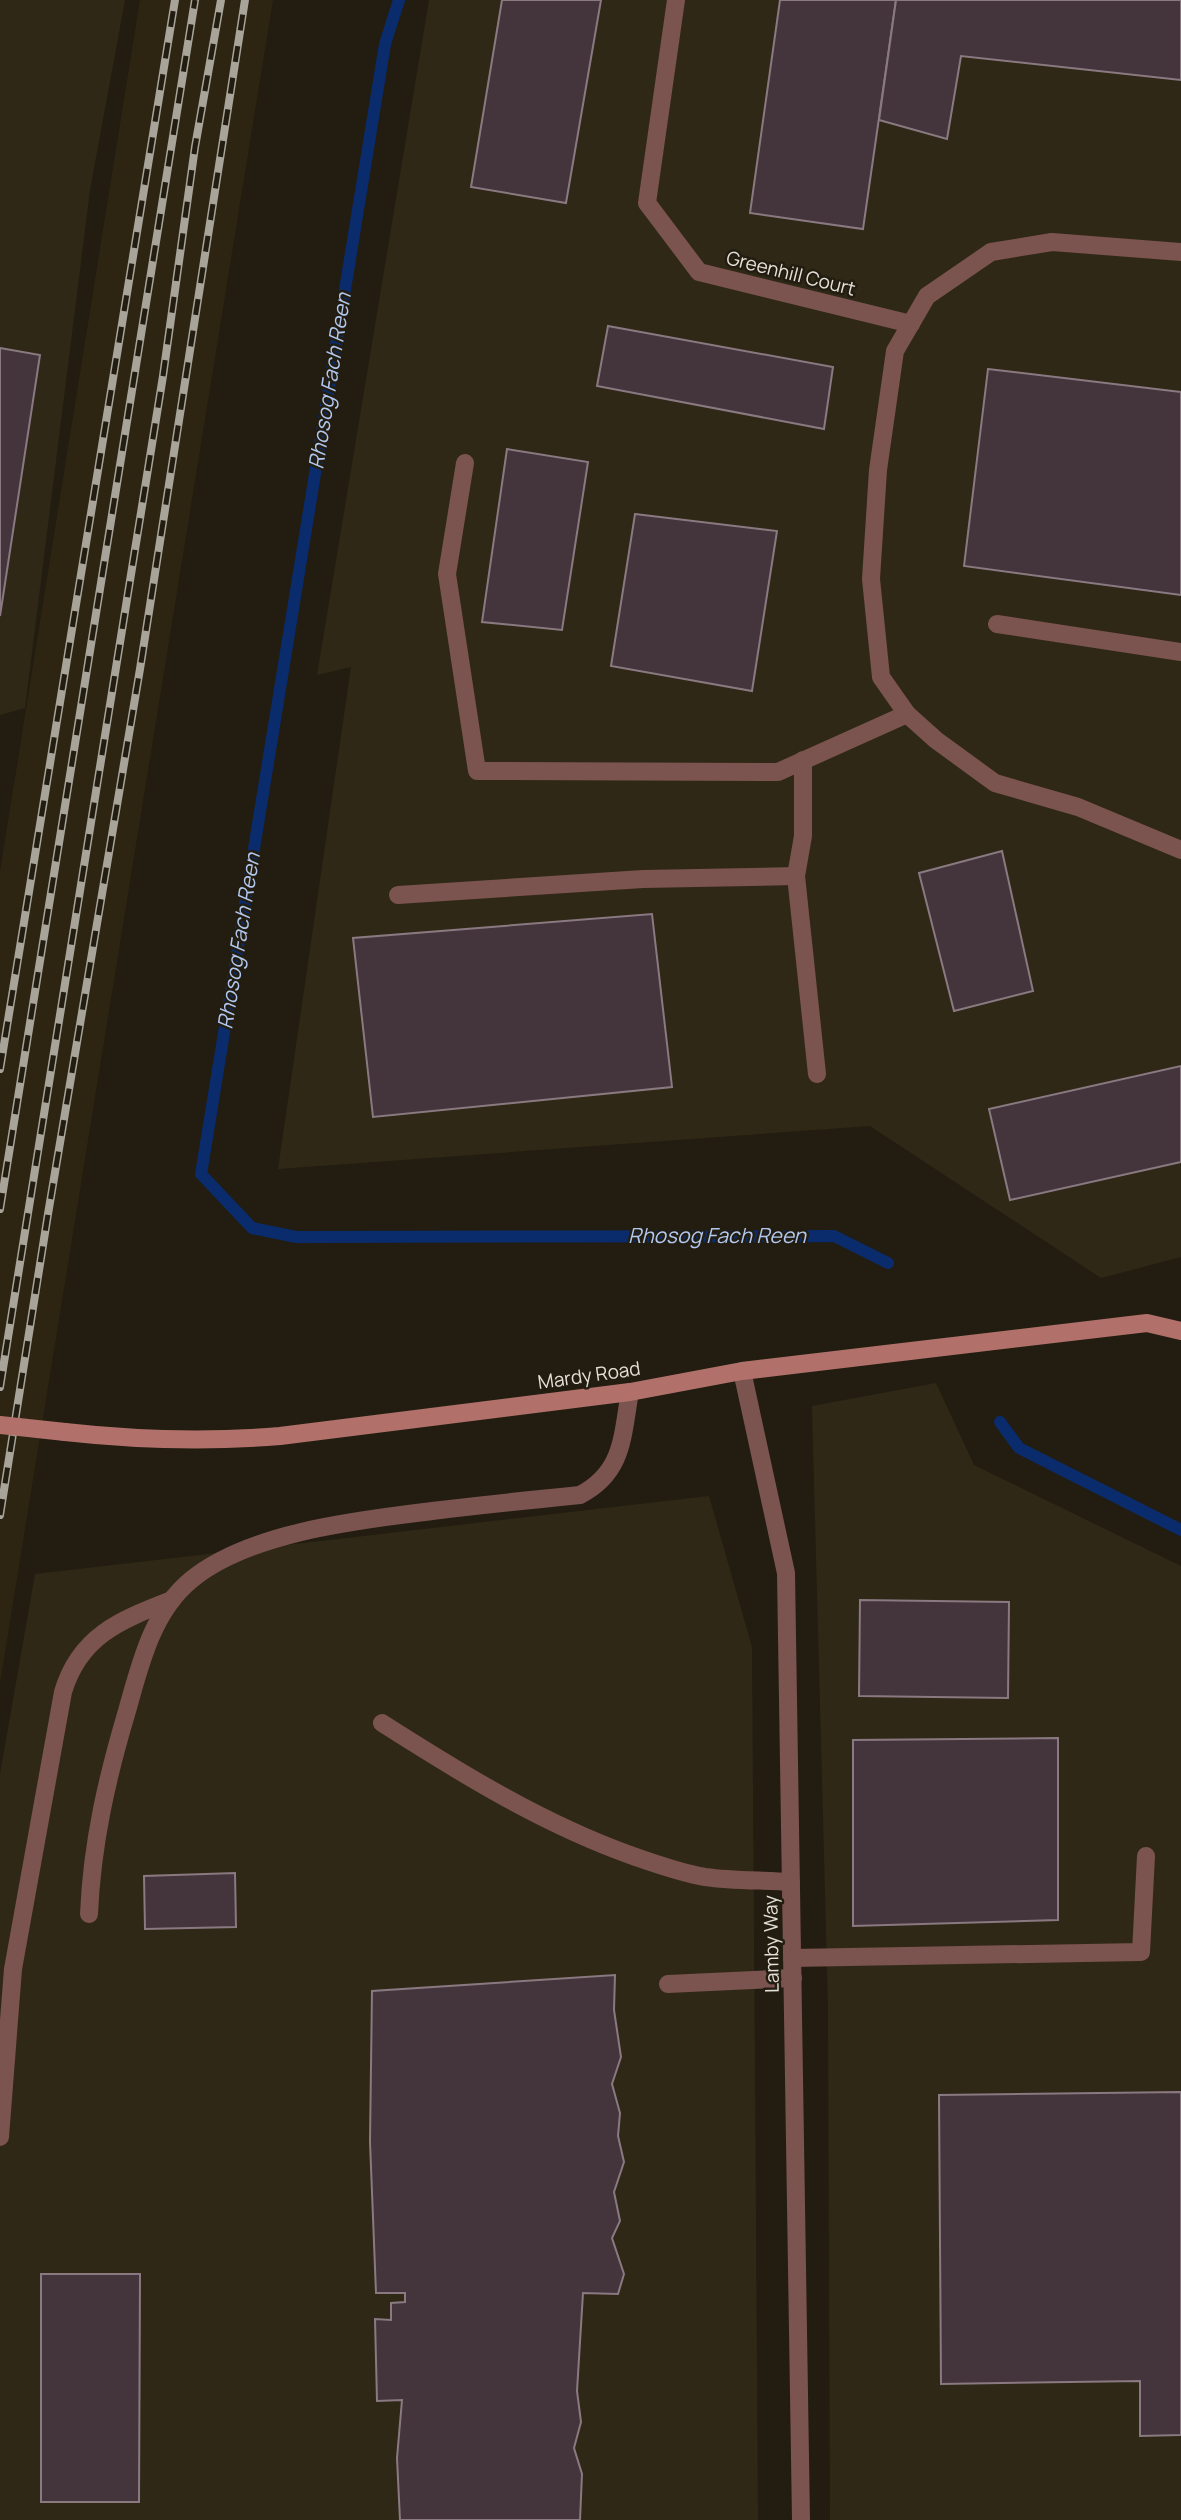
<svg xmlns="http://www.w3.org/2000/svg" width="1181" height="2520" font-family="Manrope,sans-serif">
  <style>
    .industrial { fill: #2f2817 }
    .built { fill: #2d2511 }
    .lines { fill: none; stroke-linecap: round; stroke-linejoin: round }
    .stream { stroke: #0a2c6d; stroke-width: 12 }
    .building { fill: #44353c; stroke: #8a7981; stroke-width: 2 }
    .lane { stroke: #7b534f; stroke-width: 18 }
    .street { stroke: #7b534f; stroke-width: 18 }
    .secondary { stroke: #b1716a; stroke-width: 18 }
    .rail-casing { stroke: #a8a49a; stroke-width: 8 }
    .rail { stroke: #221d10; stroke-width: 5; stroke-dasharray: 16; stroke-linecap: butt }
    .secondary-bridge { stroke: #b1716a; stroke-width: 18 }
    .labels { text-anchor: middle; stroke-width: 5; stroke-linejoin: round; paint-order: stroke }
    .street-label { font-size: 19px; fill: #e4e0d8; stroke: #221d10 }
    .water-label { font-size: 21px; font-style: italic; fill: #b1c7ee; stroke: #221d10 }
  </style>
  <rect width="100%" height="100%" fill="#221d10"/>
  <g class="industrial">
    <path d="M0 0H125L90 190 25 708 0 715Z"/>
    <path d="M429 0H1181V1257L1101 1278 870 1126 278 1169 351 667 317 675Z"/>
    <path d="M936 1383 974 1465 1181 1566V2520H830L828 2006 812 1406Z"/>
    <path d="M709 1496 752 1647 758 2520H0V1774L35 1574Z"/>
  </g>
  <path class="built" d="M140 0H273L0 1683V871Z"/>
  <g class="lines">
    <g class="stream">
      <path d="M399 0 385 44 201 1174 252 1228 296 1237 834 1236 888 1263"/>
      <path d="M1000 1422 1019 1448 1181 1530"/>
    </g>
  </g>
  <g class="building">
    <path d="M502 0H601L566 203 471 187Z"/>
    <path d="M780 0H896L863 229 750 213Z"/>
    <path d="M896 0H1181V80L961 56 947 139 879 120Z"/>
    <path d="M608 326 833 367 824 429 597 386Z"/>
    <path d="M0 348 40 355 0 616Z"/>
    <path d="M988 369 1181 392V595L964 566Z"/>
    <path d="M507 449 588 462 562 630 482 622Z"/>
    <path d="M635 514 777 531 752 691 611 666Z"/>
    <path d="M1002 851 1033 991 954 1011 919 873Z"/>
    <path d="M652 914 672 1087 373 1117 353 938Z"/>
    <path d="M1181 1066V1162L1010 1200 989 1109Z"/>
    <path d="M860 1600 1009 1602 1008 1698 859 1696Z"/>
    <path d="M1058 1738V1920L853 1926V1740Z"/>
    <path d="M235 1873 236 1927 145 1929 144 1876Z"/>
    <path d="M615 1975 614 2010 621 2057 612 2084 620 2113 618 2136 624 2162 614 2192 620 2221 612 2238 624 2274 618 2294 583 2293 577 2391 581 2422 574 2448 582 2474 580 2520H400L397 2458 402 2400 377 2401 375 2319 391 2320V2303L405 2302V2293H376L370 2142 372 1991Z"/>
    <path d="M1181 2092V2435L1140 2436V2381L941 2384 939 2095Z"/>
    <path d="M41 2274H140L139 2502H41Z"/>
  </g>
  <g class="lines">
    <g class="lane">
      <path d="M676 0 647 203 699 272 911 324"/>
      <path d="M465 463 447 574 477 771 778 772 907 714"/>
      <path d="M997 624 1181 652"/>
      <path d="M803 760V836L796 876 817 1074"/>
      <path d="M398 895 643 879 796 876"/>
      <path d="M382 1723C462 1774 543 1824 633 1856 656 1864 681 1873 705 1877 733 1881 763 1880 791 1882"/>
      <path d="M89 1914C92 1843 107 1778 127 1711 140 1665 152 1612 191 1580 249 1532 359 1520 432 1511 481 1505 530 1500 580 1495 624 1472 622 1436 630 1392"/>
      <path d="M792 1958 1141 1952 1146 1856"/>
      <path d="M668 1984 793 1978"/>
      <path d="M0 2137 13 1969 63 1692C80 1635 121 1620 172 1600"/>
    </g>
    <g class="street">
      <path d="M1181 252 1052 242 991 252 927 296 895 351 878 470 871 579 881 677 907 714 936 740 995 783 1078 807 1181 850"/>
      <path d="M742 1371 786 1573 801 2520"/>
    </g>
    <path class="secondary" d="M65 1432C137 1440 207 1442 280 1436L630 1392 742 1371 1147 1323 1181 1331"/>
    <defs>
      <g id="rail">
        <path d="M0 1069 175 0"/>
        <path d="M0 1209 195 0"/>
        <path d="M0 1387 163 376 195 147 221 0"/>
        <path d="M0 1515 48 1214 140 669 245 0"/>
      </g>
    </defs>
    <use href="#rail" class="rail-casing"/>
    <use href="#rail" class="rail"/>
    <path class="secondary-bridge" d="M0 1425 65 1432"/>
  </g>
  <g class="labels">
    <g class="street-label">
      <text transform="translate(791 273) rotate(14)" y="7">Greenhill Court</text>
      <text transform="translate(589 1375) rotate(-8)" y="7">Mardy Road</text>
      <text transform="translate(771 1944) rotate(-91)" y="7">Lamby Way</text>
    </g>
    <g class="water-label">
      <text transform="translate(330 381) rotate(-81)" y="7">Rhosog Fach Reen</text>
      <text transform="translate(239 941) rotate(-81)" y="7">Rhosog Fach Reen</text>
      <text x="717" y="1243">Rhosog Fach Reen</text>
    </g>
  </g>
</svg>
